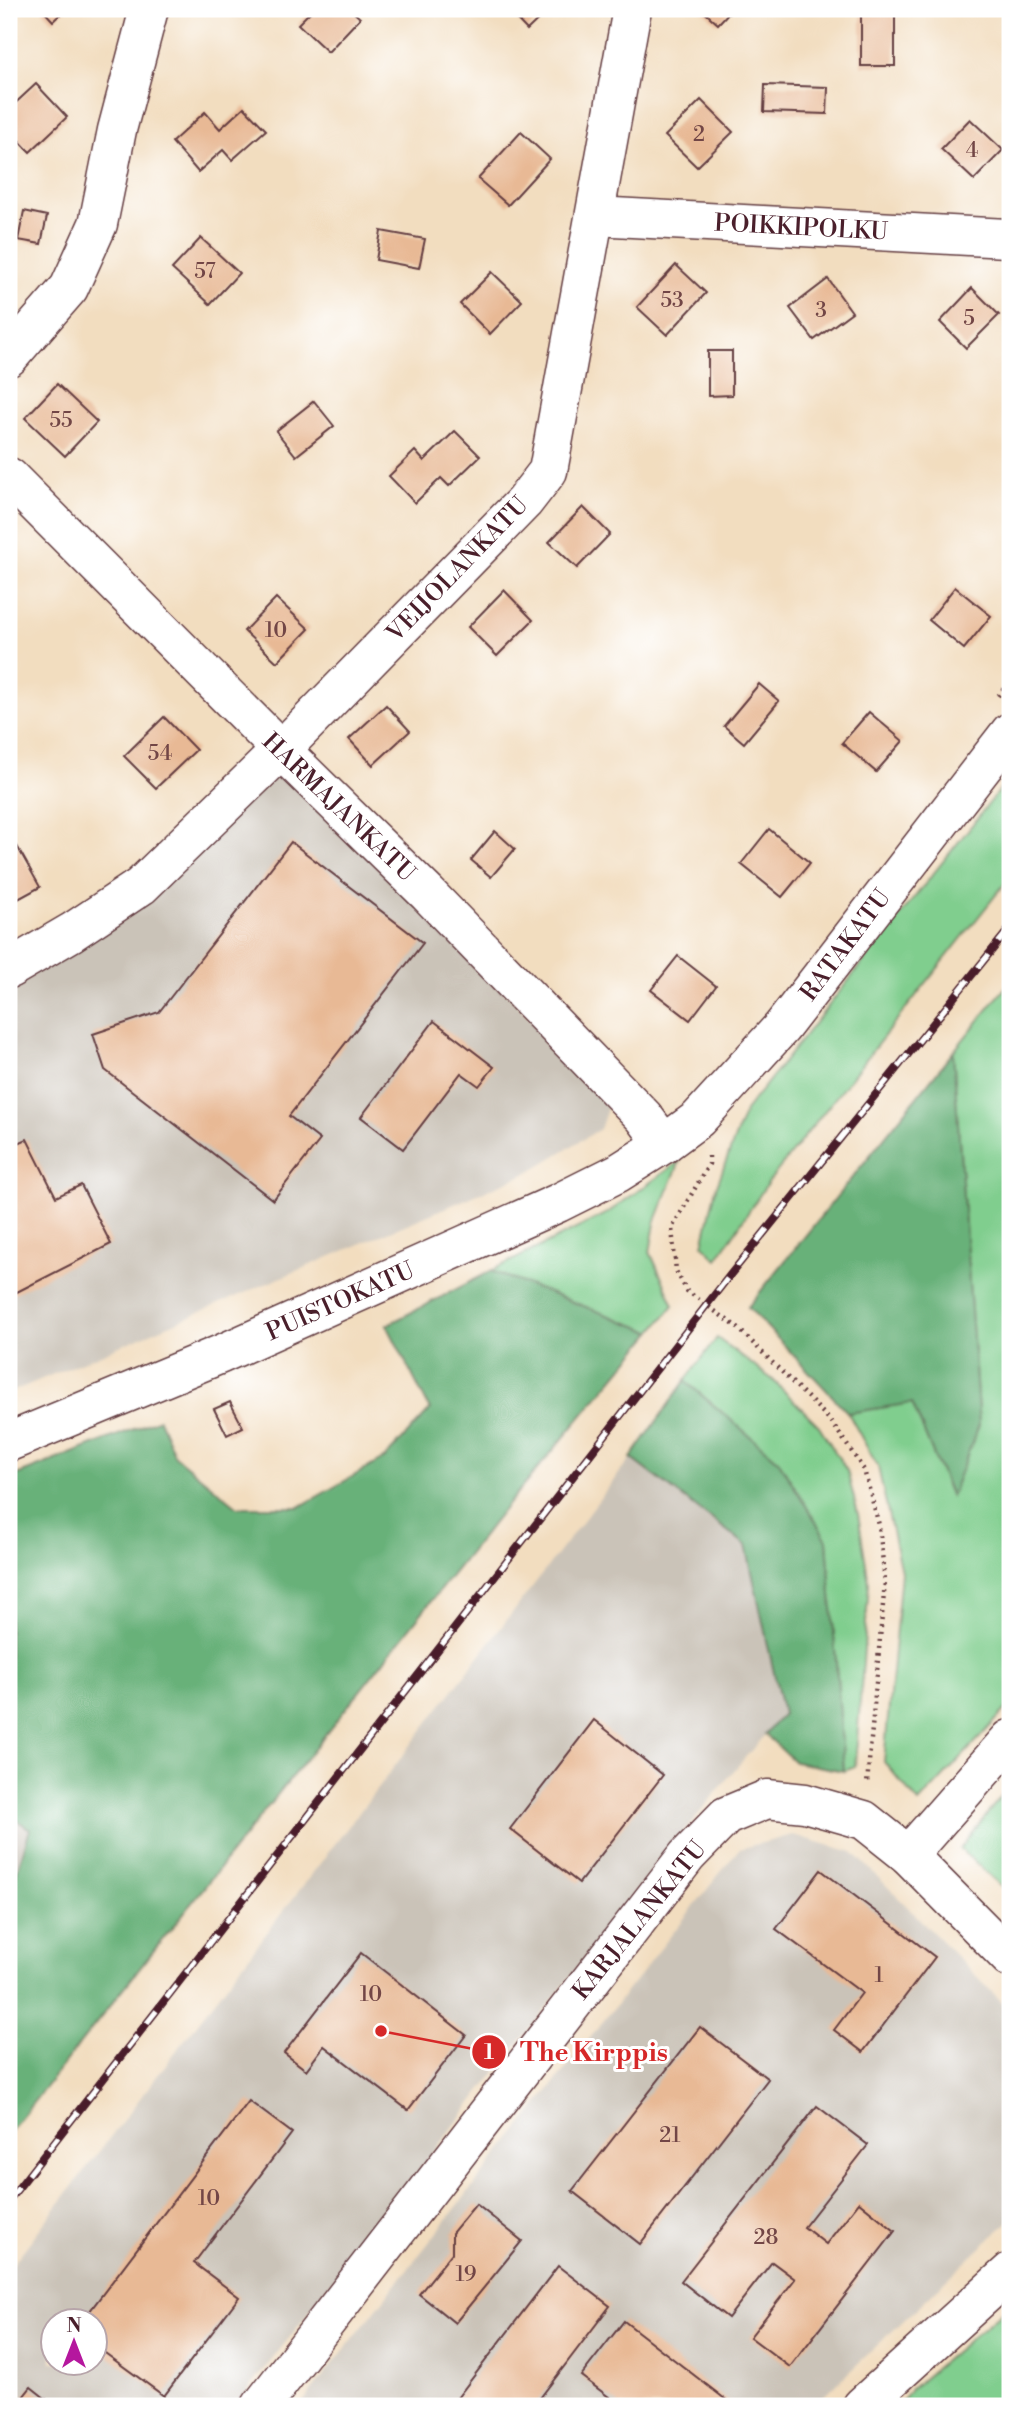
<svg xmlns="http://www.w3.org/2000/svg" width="1019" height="2415" font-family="'Libre Bodoni',serif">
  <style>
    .industrial { fill: #cac3b8; fill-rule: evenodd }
    .green { fill: #80ce8e; stroke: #65765c; stroke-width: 2 }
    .forest { fill: #68b179; stroke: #596852; stroke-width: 2 }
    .building { fill: #e8b995 }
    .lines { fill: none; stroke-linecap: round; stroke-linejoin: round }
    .minor-casing { stroke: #633c41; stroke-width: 41 }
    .path { stroke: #633c41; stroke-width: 4.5; stroke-dasharray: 2 5; stroke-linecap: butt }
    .minor { stroke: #fff; stroke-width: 38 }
    .rail-casing { stroke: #4a1f2b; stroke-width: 8 }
    .rail { stroke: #fff; stroke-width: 5; stroke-dasharray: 16; stroke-linecap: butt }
    .labels { text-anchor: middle; stroke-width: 6; stroke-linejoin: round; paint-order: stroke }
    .number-label { font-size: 21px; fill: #724646 }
    .street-label { font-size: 24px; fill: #4a1f2b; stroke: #fff }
    .leader { fill: none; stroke: #d62828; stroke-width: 2.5 }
    .callout-dot { fill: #d62828; stroke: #fff; stroke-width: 2.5 }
    .mark-label { font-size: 21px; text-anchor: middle; font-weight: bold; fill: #fff }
    .callout-label { font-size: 26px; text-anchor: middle; font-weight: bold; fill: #d62828; stroke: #fff; stroke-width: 6; stroke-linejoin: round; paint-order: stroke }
  </style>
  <rect width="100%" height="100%" fill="#fff"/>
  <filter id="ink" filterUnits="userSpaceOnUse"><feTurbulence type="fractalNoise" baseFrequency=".0143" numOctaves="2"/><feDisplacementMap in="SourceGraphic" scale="14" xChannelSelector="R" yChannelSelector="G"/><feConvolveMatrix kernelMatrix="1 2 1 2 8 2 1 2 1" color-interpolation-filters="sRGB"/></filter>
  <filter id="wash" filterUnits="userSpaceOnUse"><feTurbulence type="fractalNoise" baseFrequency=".00686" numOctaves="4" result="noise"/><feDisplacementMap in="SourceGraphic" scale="28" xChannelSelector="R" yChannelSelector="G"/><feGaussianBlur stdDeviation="1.57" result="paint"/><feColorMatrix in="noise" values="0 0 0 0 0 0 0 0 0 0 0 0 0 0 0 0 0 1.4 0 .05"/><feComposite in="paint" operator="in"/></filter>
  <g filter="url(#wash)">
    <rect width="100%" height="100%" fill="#f2ddbf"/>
    <g class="industrial">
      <path d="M281 750 609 1103 600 1129 525 1174 9 1393V967Z"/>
      <path d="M631 1458 746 1545 783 1714 736 1768 665 1855 236 2406H9V2269ZM52 2320H94V2362H52Z"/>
      <path d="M9 1815 30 1828 9 1898Z"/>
      <path d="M793 1835 853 1852 1010 2010V2220L813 2406H300L739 1849Z"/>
    </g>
    <g class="green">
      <path d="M1010 777V877L767 1184 717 1259 703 1245 716 1188 745 1111Z"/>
      <path d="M1010 982V1705L919 1803 884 1762 901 1572 878 1467 848 1413 912 1403 950 1495 979 1425 953 1052Z"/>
      <path d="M680 1161 655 1223 650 1252 674 1305 652 1332 491 1271 606 1214Z"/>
      <path d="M717 1338 773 1380 819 1426 847 1471 858 1514 869 1583 855 1767 844 1771 827 1540 778 1460 685 1381Z"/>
      <path d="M1010 1785V1894L960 1849Z"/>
      <path d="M1010 2305V2378L1007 2382 1010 2406H898L911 2389Z"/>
    </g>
    <g class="forest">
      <path d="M953 1052 979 1425 951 1496 912 1403 848 1413 748 1307Z"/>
      <path d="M491 1271 652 1332 509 1503 9 2133V1898L30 1829 9 1815V1478L159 1419 175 1456 238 1507H299L385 1458 430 1410 387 1325Z"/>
      <path d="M685 1381 778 1460 827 1540 844 1771 795 1762 765 1734 783 1714 746 1545 631 1458Z"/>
    </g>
    <g id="blocks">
      <g class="building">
        <path d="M42 9H66L53 21Z"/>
        <path d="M313 9H350L360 18 328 52 298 24Z"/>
        <path d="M507 9H549L527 30Z"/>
        <path d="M701 9H732L718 24Z"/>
        <rect x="861" y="9" width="34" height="57"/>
        <path d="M36 84 67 117 30 152 9 130V109Z"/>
        <path d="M765 85 828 87 827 114 764 112Z"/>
        <path d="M701 100 733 132 697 167 665 136Z"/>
        <path d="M244 107 266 130 232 160 223 150 198 172 172 142 205 112 220 129Z"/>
        <path d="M970 119 1003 150 974 180 941 149Z"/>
        <path d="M521 132 550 159 508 205 478 179Z"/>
        <path d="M24 211 47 216 41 244 18 240Z"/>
        <path d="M381 231 425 239 419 268 376 260Z"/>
        <path d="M201 238 239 273 210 304 172 269Z"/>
        <path d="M676 265 706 293 667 335 637 307Z"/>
        <path d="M492 272 522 301 490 334 460 304Z"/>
        <path d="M828 279 852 312 814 340 790 308Z"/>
        <path d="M972 288 999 315 966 348 940 322Z"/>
        <path d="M708 351H732V395L708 396Z"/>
        <path d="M57 384 97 422 65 456 25 418Z"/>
        <path d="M314 401 334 426 296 456 276 431Z"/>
        <path d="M455 431 480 456 449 486 441 478 415 503 389 476 415 451 424 461Z"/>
        <path d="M583 507 610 534 577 568 549 542Z"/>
        <path d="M955 587 991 616 964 649 929 620Z"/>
        <path d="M504 590 533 620 497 656 468 627Z"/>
        <path d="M276 598 309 629 277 662 244 631Z"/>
        <path d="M759 684 779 701 744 743 724 726Z"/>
        <path d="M386 705 410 731 373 765 349 739Z"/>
        <path d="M869 712 903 741 876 772 842 743Z"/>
        <path d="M164 717 196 750 156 788 124 756Z"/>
        <path d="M769 829 810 863 782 897 741 864Z"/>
        <path d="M495 831 515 849 491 877 471 860Z"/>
        <path d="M291 842 423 943 289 1116 320 1140 273 1200 105 1070 93 1034 159 1012Z"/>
        <path d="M17 846 40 887 9 904V850Z"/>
        <path d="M678 956 716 986 690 1020 651 990Z"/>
        <path d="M434 1021 494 1067 479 1086 461 1073 403 1149 361 1117Z"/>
        <path d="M9 1135 14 1145 27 1139 56 1197 81 1185 111 1244 9 1296Z"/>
        <path d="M230 1402 243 1427 227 1435 214 1409Z"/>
        <path d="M594 1720 663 1775 579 1883 510 1829Z"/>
        <path d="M821 1870 935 1957 863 2052 834 2030 862 1993 776 1929Z"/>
        <path d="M361 1953 466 2035 408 2110 324 2046 306 2070 284 2053Z"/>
        <path d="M700 2027 768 2079 640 2244 572 2191Z"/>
        <path d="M249 2101 292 2133 194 2263 239 2297 164 2396 94 2345V2320H83Z"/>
        <path d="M817 2106 868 2145 804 2227 826 2244 859 2202 895 2231 790 2367 750 2337 795 2279 772 2262 728 2318 681 2281Z"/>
        <path d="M476 2204 522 2241 455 2323 419 2294 452 2253V2233Z"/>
        <path d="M558 2266 610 2306 534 2406H451Z"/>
        <path d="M624 2321 734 2406H621L581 2376Z"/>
        <path d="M31 2387 55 2406H16Z"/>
      </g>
    </g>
  </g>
  <g filter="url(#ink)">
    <use href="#blocks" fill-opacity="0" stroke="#633c41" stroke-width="2"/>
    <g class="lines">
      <defs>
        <g id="minor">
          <path d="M595 216 1007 238"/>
          <path d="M9 357 69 288 98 224 117 130 149 9"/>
          <path d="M9 477 281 750 428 894 644 1117 664 1144"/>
          <path d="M9 969 72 932 141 886 281 750 524 502 548 471 632 9"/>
          <path d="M9 1442 221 1354 558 1203 618 1173 664 1144 698 1119 782 1027 1010 732"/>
          <path d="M908 1855 1010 1739"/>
          <path d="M261 2406 687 1856 726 1816 767 1799 805 1803 864 1820 908 1855 1010 1958"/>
          <path d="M862 2406 1010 2272"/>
        </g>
      </defs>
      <use href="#minor" class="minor-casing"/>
      <g class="path">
        <path d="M998 696 1010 680"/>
        <path d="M709 1156V1164L672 1228 676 1271 687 1291 737 1327 831 1421 864 1470 879 1525 885 1582 867 1784"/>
      </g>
      <use href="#minor" class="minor"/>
      <defs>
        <path id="rail" d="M9 2200 730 1275 1010 928"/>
      </defs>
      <use href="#rail" class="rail-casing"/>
      <use href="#rail" class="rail"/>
    </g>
  </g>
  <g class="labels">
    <g class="number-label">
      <text x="699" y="141">2</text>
      <text x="972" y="157">4</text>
      <text x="205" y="278">57</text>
      <text x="672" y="307">53</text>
      <text x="821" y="317">3</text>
      <text x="969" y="325">5</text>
      <text x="61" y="427">55</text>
      <text x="276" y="637">10</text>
      <text x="160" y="760">54</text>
      <text x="879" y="1982">1</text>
      <text x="371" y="2001">10</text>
      <text x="670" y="2142">21</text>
      <text x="209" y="2205">10</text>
      <text x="766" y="2244">28</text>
      <text x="466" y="2281">19</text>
    </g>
    <g class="street-label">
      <text transform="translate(801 227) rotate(3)" y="8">POIKKIPOLKU</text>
      <text transform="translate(457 569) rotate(-46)" y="8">VEIJOLANKATU</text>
      <text transform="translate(339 807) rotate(44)" y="8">HARMAJANKATU</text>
      <text transform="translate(845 945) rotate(-53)" y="8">RATAKATU</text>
      <text transform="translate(340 1301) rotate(-24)" y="8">PUISTOKATU</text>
      <text transform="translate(639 1920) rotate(-51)" y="8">KARJALANKATU</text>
    </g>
  </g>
  <path class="leader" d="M381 2031L489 2052"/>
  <g class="callout-dot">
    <circle cx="381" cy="2031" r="7"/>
    <circle cx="489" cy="2052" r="18"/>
  </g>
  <g class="mark-label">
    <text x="489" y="2059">1</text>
  </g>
  <g class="callout-label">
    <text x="594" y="2061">The Kirppis</text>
  </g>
  <rect width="1019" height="2415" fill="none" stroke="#fff" stroke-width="35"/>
  <g transform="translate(74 2342)"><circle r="33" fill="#ffffff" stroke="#b7a5aa" stroke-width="2"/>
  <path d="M0-5L12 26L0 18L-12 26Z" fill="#b5179e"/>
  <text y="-10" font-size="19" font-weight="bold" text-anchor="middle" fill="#4a1f2b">N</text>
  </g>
</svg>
